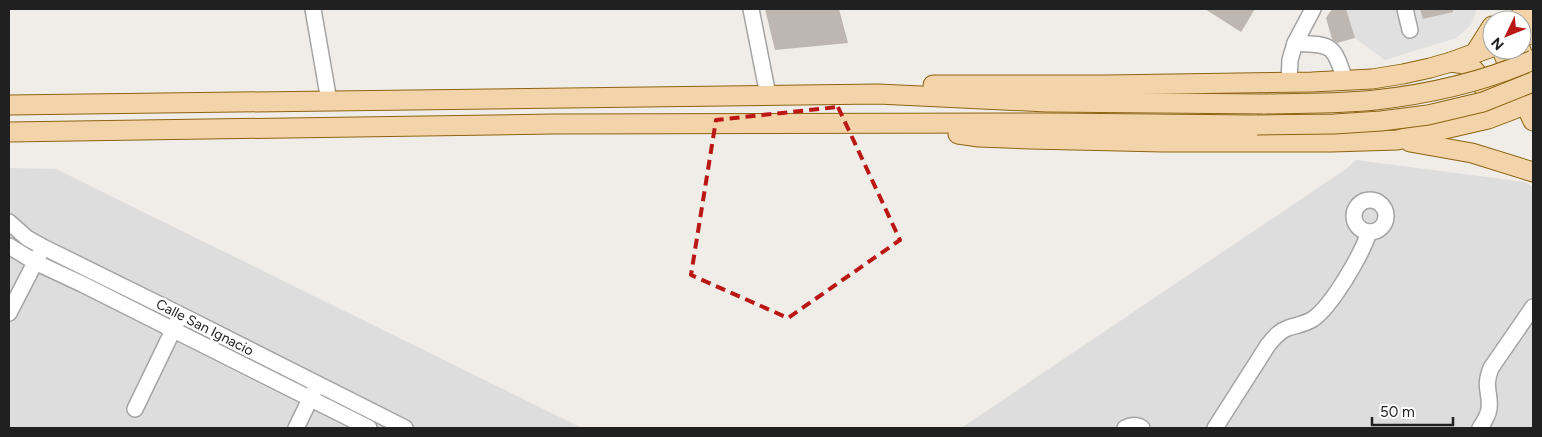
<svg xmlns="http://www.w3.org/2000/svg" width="1542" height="437" font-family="Figtree,sans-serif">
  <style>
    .residential { fill: #dedddd }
    .parking { fill: #e0e0e0 }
    .building { fill: #bdb6b1 }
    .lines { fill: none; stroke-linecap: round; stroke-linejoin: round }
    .minor-casing { stroke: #a4a4a4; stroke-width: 18 }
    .major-casing { stroke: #8d6410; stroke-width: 21 }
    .minor { stroke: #fff; stroke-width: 15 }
    .major { stroke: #f3d4aa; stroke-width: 19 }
    .major-bridge-casing { stroke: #8d6410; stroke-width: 21; stroke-linecap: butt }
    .major-bridge { stroke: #f3d4aa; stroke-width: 19 }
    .marked { fill: none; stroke: #bb1715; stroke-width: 4; stroke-dasharray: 10 6; stroke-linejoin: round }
    .labels { text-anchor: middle; stroke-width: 5; stroke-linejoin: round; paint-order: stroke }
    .street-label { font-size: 14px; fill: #202020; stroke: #fff }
  </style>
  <rect width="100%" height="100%" fill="#f0ede8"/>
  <g class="residential">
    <path d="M1356 160 1525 182 1533 187V428H961L1346 169Z"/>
    <path d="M9 168 56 169 582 428H9Z"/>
  </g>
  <path class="parking" d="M1346 9H1475L1476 13 1470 26 1456 38 1385 60 1355 38Z"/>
  <g class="building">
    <path d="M765 9H839L848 43 775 50Z"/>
    <path d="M1205 9H1255L1241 32Z"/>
    <path d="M1332 9H1346L1355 38 1337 43 1332 39 1326 18Z"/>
    <path d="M1420 9H1453V12L1423 19Z"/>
  </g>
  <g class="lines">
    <defs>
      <g id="minor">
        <path d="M313 9 329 101"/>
        <path d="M751 9 768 95"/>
        <path d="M1405 9 1410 30"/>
        <path d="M1295 43 1313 9"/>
        <path d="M1289 82 1290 60 1295 43C1333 45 1333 44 1345 80"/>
        <circle cx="1370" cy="216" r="16"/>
        <path d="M9 222 27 238 43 247 181 315 405 428"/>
        <path d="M9 246 35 262 82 284 369 428"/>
        <path d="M9 313 39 255"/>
        <path d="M135 409 177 322"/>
        <path d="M296 428 314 391"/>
        <path d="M1125 428C1131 425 1136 424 1142 428"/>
        <path d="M1215 428 1268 345C1274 338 1279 331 1288 328 1297 325 1305 324 1313 319 1332 306 1362 254 1369 232"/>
        <path d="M1480 428C1484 422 1488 416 1489 409 1491 392 1483 388 1491 368L1533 307"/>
      </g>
      <g id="major">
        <path d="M1522 9 1533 17"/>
        <path d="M1522 37 1533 33"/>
        <path d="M1502 50 1513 78 1533 121"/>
        <path d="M1521 50 1527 75 1533 90"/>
        <path d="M1475 53 1492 26"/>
        <path d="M1451 62C1455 63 1460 63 1463 64 1479 69 1489 88 1484 104 1483 108 1480 112 1478 115"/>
        <path d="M933 85H1106L1312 82 1372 79 1403 74 1430 68 1451 62 1492 47"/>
        <path d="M9 105 878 94 1047 102 1265 104"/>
        <path d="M9 132 553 124 1049 123 1257 125"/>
        <path d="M958 134 979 137 1030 139 1163 142H1332L1397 140 1488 119 1533 102"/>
        <path d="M1410 142 1472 153 1533 172"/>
      </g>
    </defs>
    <use href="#minor" class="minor-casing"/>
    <use href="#major" class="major-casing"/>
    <use href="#minor" class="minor"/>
    <use href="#major" class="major"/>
    <defs>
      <g id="major-bridge">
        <path d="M1265 104C1302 103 1339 104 1375 100 1430 94 1483 82 1533 60"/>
        <path d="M1257 125 1334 124 1381 121 1428 115 1483 102 1533 82"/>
      </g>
    </defs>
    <use href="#major-bridge" class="major-bridge-casing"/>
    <use href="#major-bridge" class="major-bridge"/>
  </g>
  <path class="marked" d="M838 107 900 240 788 318 691 275 716 120Z"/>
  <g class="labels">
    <g class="street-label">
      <text transform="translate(205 327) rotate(27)" y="5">Calle San Ignacio</text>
    </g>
  </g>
  <rect width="1542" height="437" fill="none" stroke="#202020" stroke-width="20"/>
  <g transform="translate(1507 35) rotate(227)"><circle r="24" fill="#ffffff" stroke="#a6a6a6"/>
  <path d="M0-4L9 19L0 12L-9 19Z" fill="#bb1715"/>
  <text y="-8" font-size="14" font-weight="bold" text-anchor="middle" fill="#202020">N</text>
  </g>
  <path d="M1372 417v8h81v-8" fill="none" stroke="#202020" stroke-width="2.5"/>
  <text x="1380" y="417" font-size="15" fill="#202020" stroke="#ffffff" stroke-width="4" paint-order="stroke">50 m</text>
</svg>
